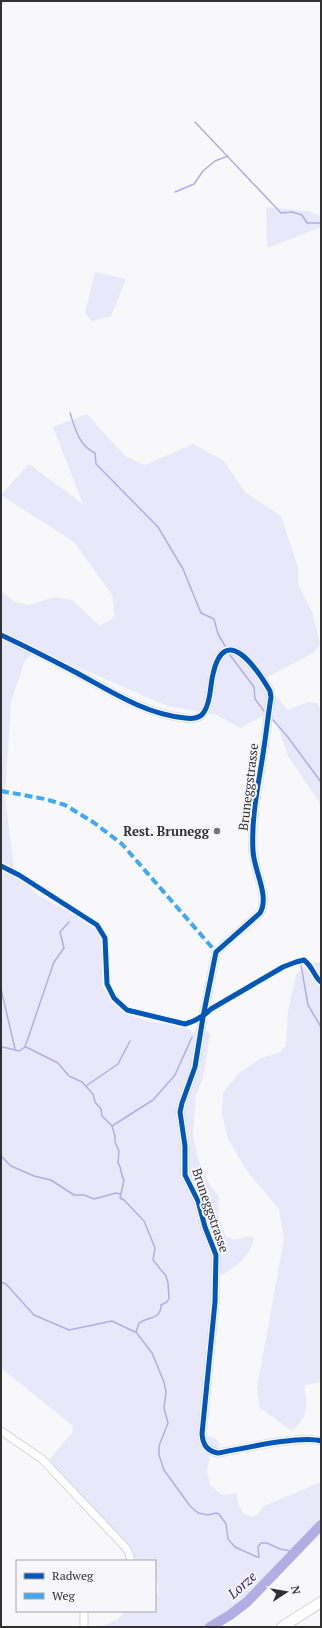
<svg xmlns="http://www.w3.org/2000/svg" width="322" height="1628" font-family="'PT Serif',serif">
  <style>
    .green { fill: #e9e8fb }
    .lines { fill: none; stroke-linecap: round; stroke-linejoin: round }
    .stream { stroke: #b3ade4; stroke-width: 1.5 }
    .river { stroke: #b3ade4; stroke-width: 10 }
    .street-casing { stroke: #d5d5d7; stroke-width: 9 }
    .secondary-casing { stroke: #d5d5d7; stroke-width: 12 }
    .street { stroke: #fefefe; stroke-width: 7 }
    .secondary { stroke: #fefefe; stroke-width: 10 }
    .quiet { stroke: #3fa9f5; stroke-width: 4; stroke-dasharray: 8 4; stroke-linecap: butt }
    .cycleway-casing { stroke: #f7f6fa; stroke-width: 8 }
    .cycleway { stroke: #0057b8; stroke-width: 5 }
    .poi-dot { fill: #777678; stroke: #f7f6fa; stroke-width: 1.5 }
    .labels { text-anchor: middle; stroke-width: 4; stroke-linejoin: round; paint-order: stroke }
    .street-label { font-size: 13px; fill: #313132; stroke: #f7f6fa }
    .poi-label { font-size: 13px; font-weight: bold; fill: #313132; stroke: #f7f6fa; text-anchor: end }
    .water-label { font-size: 14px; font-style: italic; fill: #39227c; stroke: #f7f6fa }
  </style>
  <rect width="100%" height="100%" fill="#f8f7f9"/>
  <g class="green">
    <path d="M266 207 308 211 321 216V231L319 228 267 248Z"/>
    <path d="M95 272 126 279 111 316 92 321 85 313Z"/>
    <path d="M87 414 125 456 145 465 193 444 223 460 245 492 281 516 298 567V584L313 614 320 645 313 653 262 680 288 710 308 702 317 703 321 711V805L288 756 277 724 265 715 240 728 217 715 167 706 39 650 25 660 11 702 5 797 14 868 36 894 91 924 102 936 104 949 102 985 112 1001 132 1016 150 1022 176 1024 193 1032 208 1031 210 1035 203 1078 196 1095 193 1133 198 1159 209 1184 219 1196 218 1215 226 1236 235 1240 248 1236 254 1238C250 1259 231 1271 212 1280L213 1314 200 1434 215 1438 221 1445 210 1455 207 1472 211 1486 222 1495 237 1493 238 1504 244 1514 251 1517 257 1515 264 1506 321 1482V1526L226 1615 204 1627H101L118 1619 125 1611H155V1595L158 1593 159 1587 155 1579V1561H138L75 1488 48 1461 72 1433 73 1426 1 1368V591L15 602 29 605 55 597 72 600 100 626 115 616 112 595 74 542 1 495 29 464 83 504 53 427Z"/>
    <path d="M321 962V1382L305 1385C304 1393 307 1399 306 1407 306 1416 299 1425 292 1431L260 1408 257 1388 284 1239 279 1209 247 1171 228 1139 222 1114 223 1093 238 1074 261 1058 279 1053 286 1045 288 1011 296 975 307 964Z"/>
  </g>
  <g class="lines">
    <g class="stream">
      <path d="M195 122 281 213 292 212 302 215 307 223H321"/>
      <path d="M175 192 194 184 203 171 215 161 228 156"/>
      <path d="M70 413C75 428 79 446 95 453L96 464 158 527 183 569 201 613 214 619 218 634 225 646"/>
      <path d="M230 655 254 687 255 699 264 711"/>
      <path d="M273 720 287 736 321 782"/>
      <path d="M301 965 308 1005 321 1027"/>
      <path d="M1 989 15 1049"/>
      <path d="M25 1047 54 962 64 948 60 932 69 922"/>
      <path d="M1 1049 3 1047 19 1051 25 1047 28 1048 58 1063 69 1076 82 1082 93 1094 95 1102 101 1109 102 1116 112 1126 115 1136V1142L119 1151 118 1163C122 1168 120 1174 124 1180L120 1198 124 1200 144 1221 155 1248 153 1260 166 1276 168 1283 169 1298 167 1302 161 1305C161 1320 149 1316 139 1323L136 1332 152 1353 164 1382 166 1392 164 1408 168 1423 159 1446V1455L164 1470 190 1506 198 1513 208 1515 216 1513 219 1514 226 1524 228 1539 235 1547 257 1557H259L258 1547 261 1543H267L280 1549 296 1552"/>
      <path d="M86 1086 118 1064 130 1041"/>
      <path d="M112 1126 153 1100 175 1075 192 1037"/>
      <path d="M1 1156 11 1166 34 1176 51 1180 74 1195H84L94 1199 116 1193 120 1194"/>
      <path d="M1 1282 6 1284 34 1315 69 1330 112 1321 135 1332"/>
    </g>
    <path class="river" d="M210 1627 230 1615 247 1602 321 1525"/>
    <defs>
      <g id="street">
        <path d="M1 635C27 647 52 660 77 673 112 692 145 714 185 718 192 719 200 719 204 712 211 702 210 686 213 674 225 621 257 669 270 691L271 697C268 716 266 735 263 754 258 787 251 818 253 851 254 871 270 896 260 913L216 952 203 1017 195 1067 182 1103 180 1112 185 1146V1175L198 1201 205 1227 216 1255 215 1302 202 1434C203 1445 207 1451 218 1453 241 1449 300 1435 321 1441"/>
        <path d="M1 1431 42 1459 126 1548 130 1556V1561"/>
        <path d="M84 1611V1627"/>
      </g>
      <path id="secondary" d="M282 1627 321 1602"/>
    </defs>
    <use href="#street" class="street-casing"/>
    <use href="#secondary" class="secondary-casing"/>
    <use href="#street" class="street"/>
    <use href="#secondary" class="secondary"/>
    <path class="quiet" d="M1 791 45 799 65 805 93 822 122 844 216 952"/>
    <defs>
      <g id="cycleway">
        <path d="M1 635C27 647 52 660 77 673 112 692 145 714 185 718 192 719 200 719 204 712 211 702 210 686 213 674 225 621 257 669 270 691L271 697C268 716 266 735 263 754 258 787 251 818 253 851 254 871 270 896 260 913L216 952 203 1017 195 1067 182 1103 180 1112 185 1146V1175L198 1201 205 1227 216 1255 215 1302 202 1434C203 1445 207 1451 218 1453 241 1449 300 1435 321 1441"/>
        <path d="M1 866 19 875 97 925 105 938 107 984 114 998 127 1010 185 1024C196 1021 203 1017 211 1009L283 967 296 962 304 960C314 968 314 977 321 982"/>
      </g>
    </defs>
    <use href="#cycleway" class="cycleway-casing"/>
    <use href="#cycleway" class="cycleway"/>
  </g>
  <circle class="poi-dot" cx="217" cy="831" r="4"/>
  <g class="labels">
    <g class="street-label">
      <text transform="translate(248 787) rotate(-83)" y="5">Bruneggstrasse</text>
      <text transform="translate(211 1210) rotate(71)" y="5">Bruneggstrasse</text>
    </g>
    <g class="poi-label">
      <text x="209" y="836">Rest. Brunegg</text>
    </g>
    <g class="water-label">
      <text transform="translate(242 1585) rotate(-42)" y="5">Lorze</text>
    </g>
  </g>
  <rect width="322" height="1628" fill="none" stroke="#313132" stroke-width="4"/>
  <rect x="16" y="1560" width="140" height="52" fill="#f7f6fa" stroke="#a8a7aa"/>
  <rect x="24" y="1573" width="20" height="6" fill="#0057b8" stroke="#a8a7aa"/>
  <text x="52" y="1580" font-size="12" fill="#313132">Radweg</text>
  <rect x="24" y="1593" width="20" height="6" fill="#3fa9f5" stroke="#a8a7aa"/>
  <text x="52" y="1600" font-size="12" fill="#313132">Weg</text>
  <g transform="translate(286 1592) rotate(78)" stroke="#f7f6fa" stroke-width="3" paint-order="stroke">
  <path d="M0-3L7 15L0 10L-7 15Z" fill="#313132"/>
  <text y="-6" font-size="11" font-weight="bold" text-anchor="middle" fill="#313132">N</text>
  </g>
</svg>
